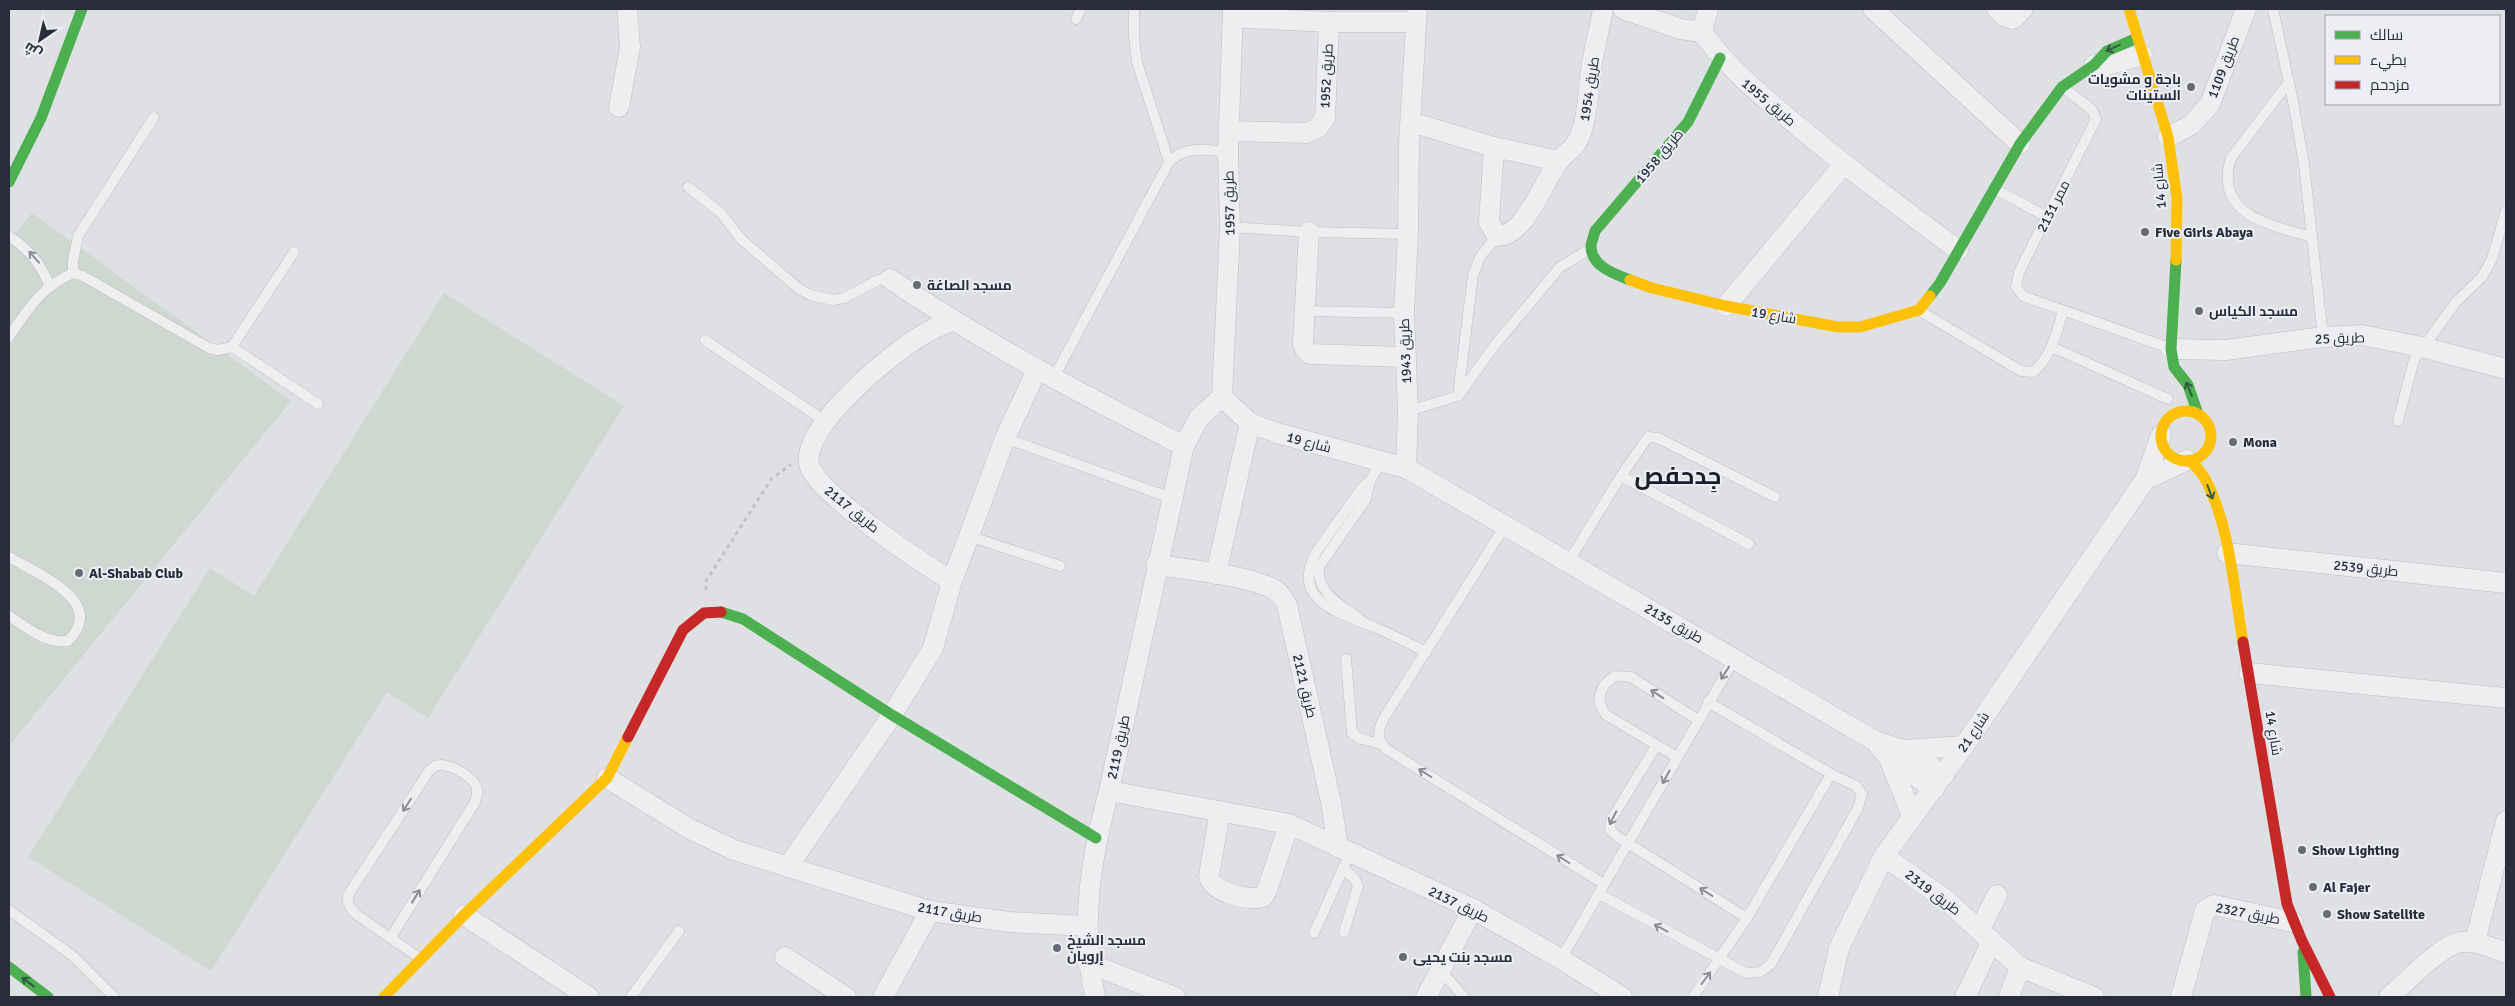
<svg xmlns="http://www.w3.org/2000/svg" width="2515" height="1006" font-family="Signika,Cairo,sans-serif">
  <style>
    .garden { fill: #ced7d0 }
    .lines { fill: none; stroke-linecap: round; stroke-linejoin: round }
    .lane-casing { stroke: #bdbec2; stroke-width: 11 }
    .street-casing { stroke: #bdbec2; stroke-width: 21 }
    .path { stroke: #c0c1c7; stroke-width: 3; stroke-dasharray: 4 4; stroke-linecap: butt }
    .lane { stroke: #eeeef0; stroke-width: 10 }
    .street { stroke: #eeeef0; stroke-width: 20 }
    .fast { stroke: #4caf50; stroke-width: 11 }
    .slow { stroke: #ffc107; stroke-width: 11 }
    .jam { stroke: #c62828; stroke-width: 11 }
    .oneway { stroke: #355a42 }
    .oneway2 { stroke: #8b8d96 }
    .poi-dot { fill: #686b76; stroke: #eceef3; stroke-width: 2 }
    .labels { text-anchor: middle; stroke-width: 4; stroke-linejoin: round; paint-order: stroke }
    .street-label { font-size: 14px; fill: #282c3b; stroke: #eceef3 }
    .poi-label { font-size: 14px; font-weight: bold; fill: #282c3b; stroke: #eceef3; text-anchor: start }
    .town-label { font-size: 24px; font-weight: bold; fill: #1a1e2b; stroke: #eceef3 }
  </style>
  <rect width="100%" height="100%" fill="#dfe0e4"/>
  <g class="garden">
    <path d="M32 213 291 401 9 746V241Z"/>
    <path d="M444 293 624 406 428 718 387 692 211 971 28 857 210 568 254 596Z"/>
  </g>
  <g class="lines">
    <defs>
      <g id="lane">
        <path d="M1134 9V37L1137 62 1169 162"/>
        <path d="M2273 9 2293 101 2304 164 2323 337"/>
        <path d="M1076 19 1081 9"/>
        <path d="M2289 82 2231 158C2213 215 2270 225 2312 237"/>
        <path d="M2063 87 2092 110 2096 119 2019 272 2016 287 2023 296 2169 348"/>
        <path d="M688 187 721 213 741 239 798 288 810 295 833 300 844 298 878 280 890 279"/>
        <path d="M1995 189 2047 217"/>
        <path d="M1230 227 1309 232 1408 234"/>
        <path d="M9 236C29 250 40 262 49 285"/>
        <path d="M73 273V261L78 236 154 117"/>
        <path d="M1304 311 1404 313"/>
        <path d="M1920 311 2021 371 2033 372C2052 356 2056 334 2063 311"/>
        <path d="M9 337C28 309 41 287 73 273L83 276 209 348 218 350 232 347 318 404"/>
        <path d="M705 340 826 422"/>
        <path d="M232 347 294 252"/>
        <path d="M2052 347 2168 399"/>
        <path d="M1053 379 1169 162C1186 145 1206 150 1228 152"/>
        <path d="M1458 395 1473 275 1480 257 1497 236"/>
        <path d="M1408 411 1458 396 1495 345 1560 267 1590 249"/>
        <path d="M2398 421 2414 360 2456 302 2482 277 2492 259 2506 210"/>
        <path d="M1005 438 1171 498"/>
        <path d="M1621 476 1749 544"/>
        <path d="M1370 481 1361 489 1315 554C1291 602 1341 613 1374 627 1391 634 1408 643 1426 652"/>
        <path d="M1506 524 1384 718C1378 729 1376 739 1386 749L1604 884"/>
        <path d="M969 536 1060 566"/>
        <path d="M9 557C37 574 108 601 68 641 44 643 28 628 9 616"/>
        <path d="M1569 561 1621 476 1648 437 1658 438 1775 497"/>
        <path d="M1361 620C1342 606 1316 593 1319 567L1366 499 1370 481 1381 461"/>
        <path d="M1346 659 1352 733 1361 739 1381 744"/>
        <path d="M1656 746 1611 820 1610 830 1618 837 1747 918"/>
        <path d="M1677 757 1606 715C1594 700 1600 685 1615 676L1631 677 1698 720"/>
        <path d="M1343 868 1355 879 1358 886 1344 932"/>
        <path d="M1599 894 1746 973 1760 972 1771 964 1858 808 1862 794 1856 786 1831 774 1708 702"/>
        <path d="M9 910 73 956 114 997"/>
        <path d="M1314 933 1350 853"/>
        <path d="M391 937 475 802C476 797 479 792 476 786 472 776 446 761 435 766 433 767 431 769 429 771L348 895C347 904 350 908 357 915L421 959"/>
        <path d="M1561 959 1735 658"/>
        <path d="M1442 972 1464 997"/>
        <path d="M631 997 679 931"/>
        <path d="M1693 997 1747 918 1831 774"/>
      </g>
      <g id="street">
        <path d="M1623 9 1680 29 1702 32"/>
        <path d="M1873 9 2020 144"/>
        <path d="M1997 9 2004 16 2013 19 2023 9"/>
        <path d="M1233 16 1244 18 1329 22H1416"/>
        <path d="M1702 32C1729 70 1763 97 1799 127 1850 170 1904 210 1958 250"/>
        <path d="M1702 32 1708 9"/>
        <path d="M2094 65H2106L2142 55"/>
        <path d="M619 107 630 47 627 9"/>
        <path d="M1411 122 1494 147 1558 161"/>
        <path d="M1229 131 1307 133 1318 128 1325 118 1329 22"/>
        <path d="M2168 137 2191 125 2210 104 2246 9"/>
        <path d="M1494 147 1489 222 1497 236C1525 237 1543 182 1558 162 1568 149 1576 150 1582 130 1588 112 1588 94 1590 76 1593 54 1599 31 1603 9"/>
        <path d="M1309 232 1303 343 1305 350 1310 354 1405 357"/>
        <path d="M890 279C984 343 1083 395 1184 446"/>
        <path d="M1726 306 1844 164"/>
        <path d="M951 321C942 325 932 329 924 334 894 351 796 430 810 467 821 496 922 563 952 581"/>
        <path d="M2171 349 2226 350 2323 337 2362 335 2422 347 2506 369"/>
        <path d="M1222 397 1250 423 1277 433 1406 468 1875 741 1889 758 1934 789"/>
        <path d="M1222 397 1230 227 1228 152 1233 9"/>
        <path d="M1406 468 1408 411 1404 313 1408 234 1409 143 1417 9"/>
        <path d="M2145 480 2187 460"/>
        <path d="M2227 553 2506 583"/>
        <path d="M1156 565C1185 569 1252 576 1275 590 1281 594 1284 599 1287 605L1331 802 1338 847"/>
        <path d="M1216 574 1250 423"/>
        <path d="M2249 673 2506 698"/>
        <path d="M1875 741 1904 750 1944 775"/>
        <path d="M1904 750 1964 746"/>
        <path d="M1889 758 1912 816"/>
        <path d="M607 778 690 829 734 850 930 911 1009 922 1086 926"/>
        <path d="M1109 791 1289 824 1473 909 1561 959 1622 997"/>
        <path d="M1220 811 1209 876C1213 893 1248 901 1263 897L1267 890 1289 824"/>
        <path d="M1884 856 1946 900 2020 967 2094 997"/>
        <path d="M789 865 892 715 933 648 952 581 969 536 1005 438 1037 370"/>
        <path d="M464 915 589 997"/>
        <path d="M1980 929 1997 895"/>
        <path d="M2475 942 2506 821"/>
        <path d="M785 957 846 997"/>
        <path d="M1088 963 1175 997"/>
        <path d="M883 997 930 911"/>
        <path d="M1095 997C1080 925 1090 861 1109 791L1184 446 1199 418 1222 397"/>
        <path d="M1426 997 1473 909"/>
        <path d="M1828 997 1839 948 1884 856 1964 746 2145 480 2161 435"/>
        <path d="M1965 997 1992 941"/>
        <path d="M2009 997 2020 967"/>
        <path d="M2181 997 2205 910 2214 905 2293 922"/>
        <path d="M2389 997C2406 983 2440 945 2461 942 2476 940 2492 948 2506 953"/>
      </g>
    </defs>
    <use href="#lane" class="lane-casing"/>
    <use href="#street" class="street-casing"/>
    <path class="path" d="M706 590V581L772 478 791 465"/>
    <use href="#lane" class="lane"/>
    <use href="#street" class="street"/>
    <g class="fast">
      <path d="M9 182 41 118 82 9"/>
      <path d="M2176 260 2171 349 2174 367 2188 385 2198 414"/>
      <path d="M1630 280C1615 274 1592 267 1591 247 1591 242 1594 236 1595 231L1688 122 1720 58"/>
      <path d="M1930 296 1940 283 2020 144 2062 87 2094 65 2107 51 2137 38"/>
      <path d="M721 612 743 619 892 715 1096 838"/>
      <path d="M2303 952 2306 997"/>
      <path d="M9 967 48 997"/>
    </g>
    <g class="slow">
      <path d="M2129 9 2168 137 2177 199 2176 260"/>
      <path d="M1630 280 1652 288 1726 306 1838 327H1860L1919 310 1930 296"/>
      <circle cx="2186" cy="436" r="25"/>
      <path d="M2189 460C2194 465 2201 471 2204 477 2230 523 2234 591 2243 642"/>
      <path d="M384 997 464 915 607 778 628 737"/>
    </g>
    <g class="jam">
      <path d="M2243 642 2287 904 2302 941 2330 997"/>
      <path d="M628 737 683 630 704 613 721 612"/>
    </g>
  </g>
  <defs><path id="oneway-shaft" d="M-6 0H5M1.5-3L5.5 0L1.5 3" fill="none" stroke-width="1.6" stroke-linecap="round" stroke-linejoin="round" transform="scale(1.25)"/></defs>
  <g class="oneway">
    <use href="#oneway-shaft" transform="translate(2113 48) rotate(156)"/>
    <use href="#oneway-shaft" transform="translate(2189 389) rotate(-112)"/>
    <use href="#oneway-shaft" transform="translate(2210 492) rotate(69)"/>
    <use href="#oneway-shaft" transform="translate(28 982) rotate(-142)"/>
  </g>
  <g class="oneway2">
    <use href="#oneway-shaft" transform="translate(34 257) rotate(-131)"/>
    <use href="#oneway-shaft" transform="translate(1725 673) rotate(122)"/>
    <use href="#oneway-shaft" transform="translate(1657 694) rotate(-147)"/>
    <use href="#oneway-shaft" transform="translate(1425 773) rotate(-148)"/>
    <use href="#oneway-shaft" transform="translate(1666 777) rotate(119)"/>
    <use href="#oneway-shaft" transform="translate(407 805) rotate(123)"/>
    <use href="#oneway-shaft" transform="translate(1613 818) rotate(117)"/>
    <use href="#oneway-shaft" transform="translate(1563 859) rotate(-148)"/>
    <use href="#oneway-shaft" transform="translate(1706 892) rotate(-148)"/>
    <use href="#oneway-shaft" transform="translate(416 896) rotate(-58)"/>
    <use href="#oneway-shaft" transform="translate(1661 928) rotate(-152)"/>
    <use href="#oneway-shaft" transform="translate(1706 978) rotate(-53)"/>
  </g>
  <g class="poi-dot">
    <circle cx="2191" cy="87" r="5"/>
    <circle cx="2145" cy="232" r="5"/>
    <circle cx="917" cy="285" r="5"/>
    <circle cx="2199" cy="311" r="5"/>
    <circle cx="2233" cy="442" r="5"/>
    <circle cx="79" cy="573" r="5"/>
    <circle cx="2302" cy="850" r="5"/>
    <circle cx="2313" cy="887" r="5"/>
    <circle cx="2327" cy="914" r="5"/>
    <circle cx="1057" cy="948" r="5"/>
    <circle cx="1403" cy="957" r="5"/>
  </g>
  <g class="labels">
    <g class="street-label">
      <text transform="translate(2223 67) rotate(-69)" y="5">طريق 1109</text>
      <text transform="translate(1326 76) rotate(-87)" y="5">طريق 1952</text>
      <text transform="translate(1589 89) rotate(-81)" y="5">طريق 1954</text>
      <text transform="translate(1769 102) rotate(40)" y="5">طريق 1955</text>
      <text transform="translate(1659 156) rotate(-50)" y="5">طريق 1958</text>
      <text transform="translate(2159 186) rotate(-95)" y="5">شارع 14</text>
      <text transform="translate(1229 203) rotate(-91)" y="5">طريق 1957</text>
      <text transform="translate(2053 206) rotate(-63)" y="5">ممر 2131</text>
      <text transform="translate(1774 315) rotate(10)" y="5">شارع 19</text>
      <text transform="translate(2340 338) rotate(-2)" y="5">طريق 25</text>
      <text transform="translate(1405 351) rotate(-92)" y="5">طريق 1943</text>
      <text transform="translate(1309 442) rotate(15)" y="5">شارع 19</text>
      <text transform="translate(852 509) rotate(39)" y="5">طريق 2117</text>
      <text transform="translate(2366 568) rotate(6)" y="5">طريق 2539</text>
      <text transform="translate(1674 623) rotate(30)" y="5">طريق 2135</text>
      <text transform="translate(1305 686) rotate(77)" y="5">طريق 2121</text>
      <text transform="translate(1973 732) rotate(-56)" y="5">شارع 21</text>
      <text transform="translate(2274 733) rotate(81)" y="5">شارع 14</text>
      <text transform="translate(1118 747) rotate(-78)" y="5">طريق 2119</text>
      <text transform="translate(1933 892) rotate(37)" y="5">طريق 2319</text>
      <text transform="translate(1459 904) rotate(26)" y="5">طريق 2137</text>
      <text transform="translate(950 912) rotate(10)" y="5">طريق 2117</text>
      <text transform="translate(2248 913) rotate(11)" y="5">طريق 2327</text>
    </g>
    <g class="poi-label">
      <text x="2181" y="84" text-anchor="end">باجة و مشويات<tspan x="2181" dy="16">الستينات</tspan></text>
      <text x="2155" y="237">Five Girls Abaya</text>
      <text x="927" y="290">مسجد الصاغة</text>
      <text x="2209" y="316">مسجد الكياس</text>
      <text x="2243" y="447">Mona</text>
      <text x="89" y="578">Al-Shabab Club</text>
      <text x="2312" y="855">Show Lighting</text>
      <text x="2323" y="892">Al Fajer</text>
      <text x="2337" y="919">Show Satellite</text>
      <text x="1067" y="945">مسجد الشيخ<tspan x="1067" dy="16">إرويان</tspan></text>
      <text x="1413" y="962">مسجد بنت يحيى</text>
    </g>
    <g class="town-label">
      <text x="1678" y="484">جِدحفص</text>
    </g>
  </g>
  <rect width="2515" height="1006" fill="none" stroke="#282c3b" stroke-width="20"/>
  <rect x="2325" y="15" width="175" height="90" fill="#eceef3" stroke="#9ea0a9"/>
  <rect x="2335" y="31" width="25" height="8" fill="#4caf50" stroke="#9ea0a9"/>
  <text x="2370" y="40" font-size="15" fill="#282c3b">سالك</text>
  <rect x="2335" y="56" width="25" height="8" fill="#ffc107" stroke="#9ea0a9"/>
  <text x="2370" y="65" font-size="15" fill="#282c3b">بطيء</text>
  <rect x="2335" y="81" width="25" height="8" fill="#c62828" stroke="#9ea0a9"/>
  <text x="2370" y="90" font-size="15" fill="#282c3b">مزدحم</text>
  <g transform="translate(40 40) rotate(214)" stroke="#eceef3" stroke-width="4" paint-order="stroke">
  <path d="M0-4L9 19L0 12L-9 19Z" fill="#282c3b"/>
  <text y="-8" font-size="14" font-weight="bold" text-anchor="middle" fill="#282c3b">ش</text>
  </g>
</svg>
